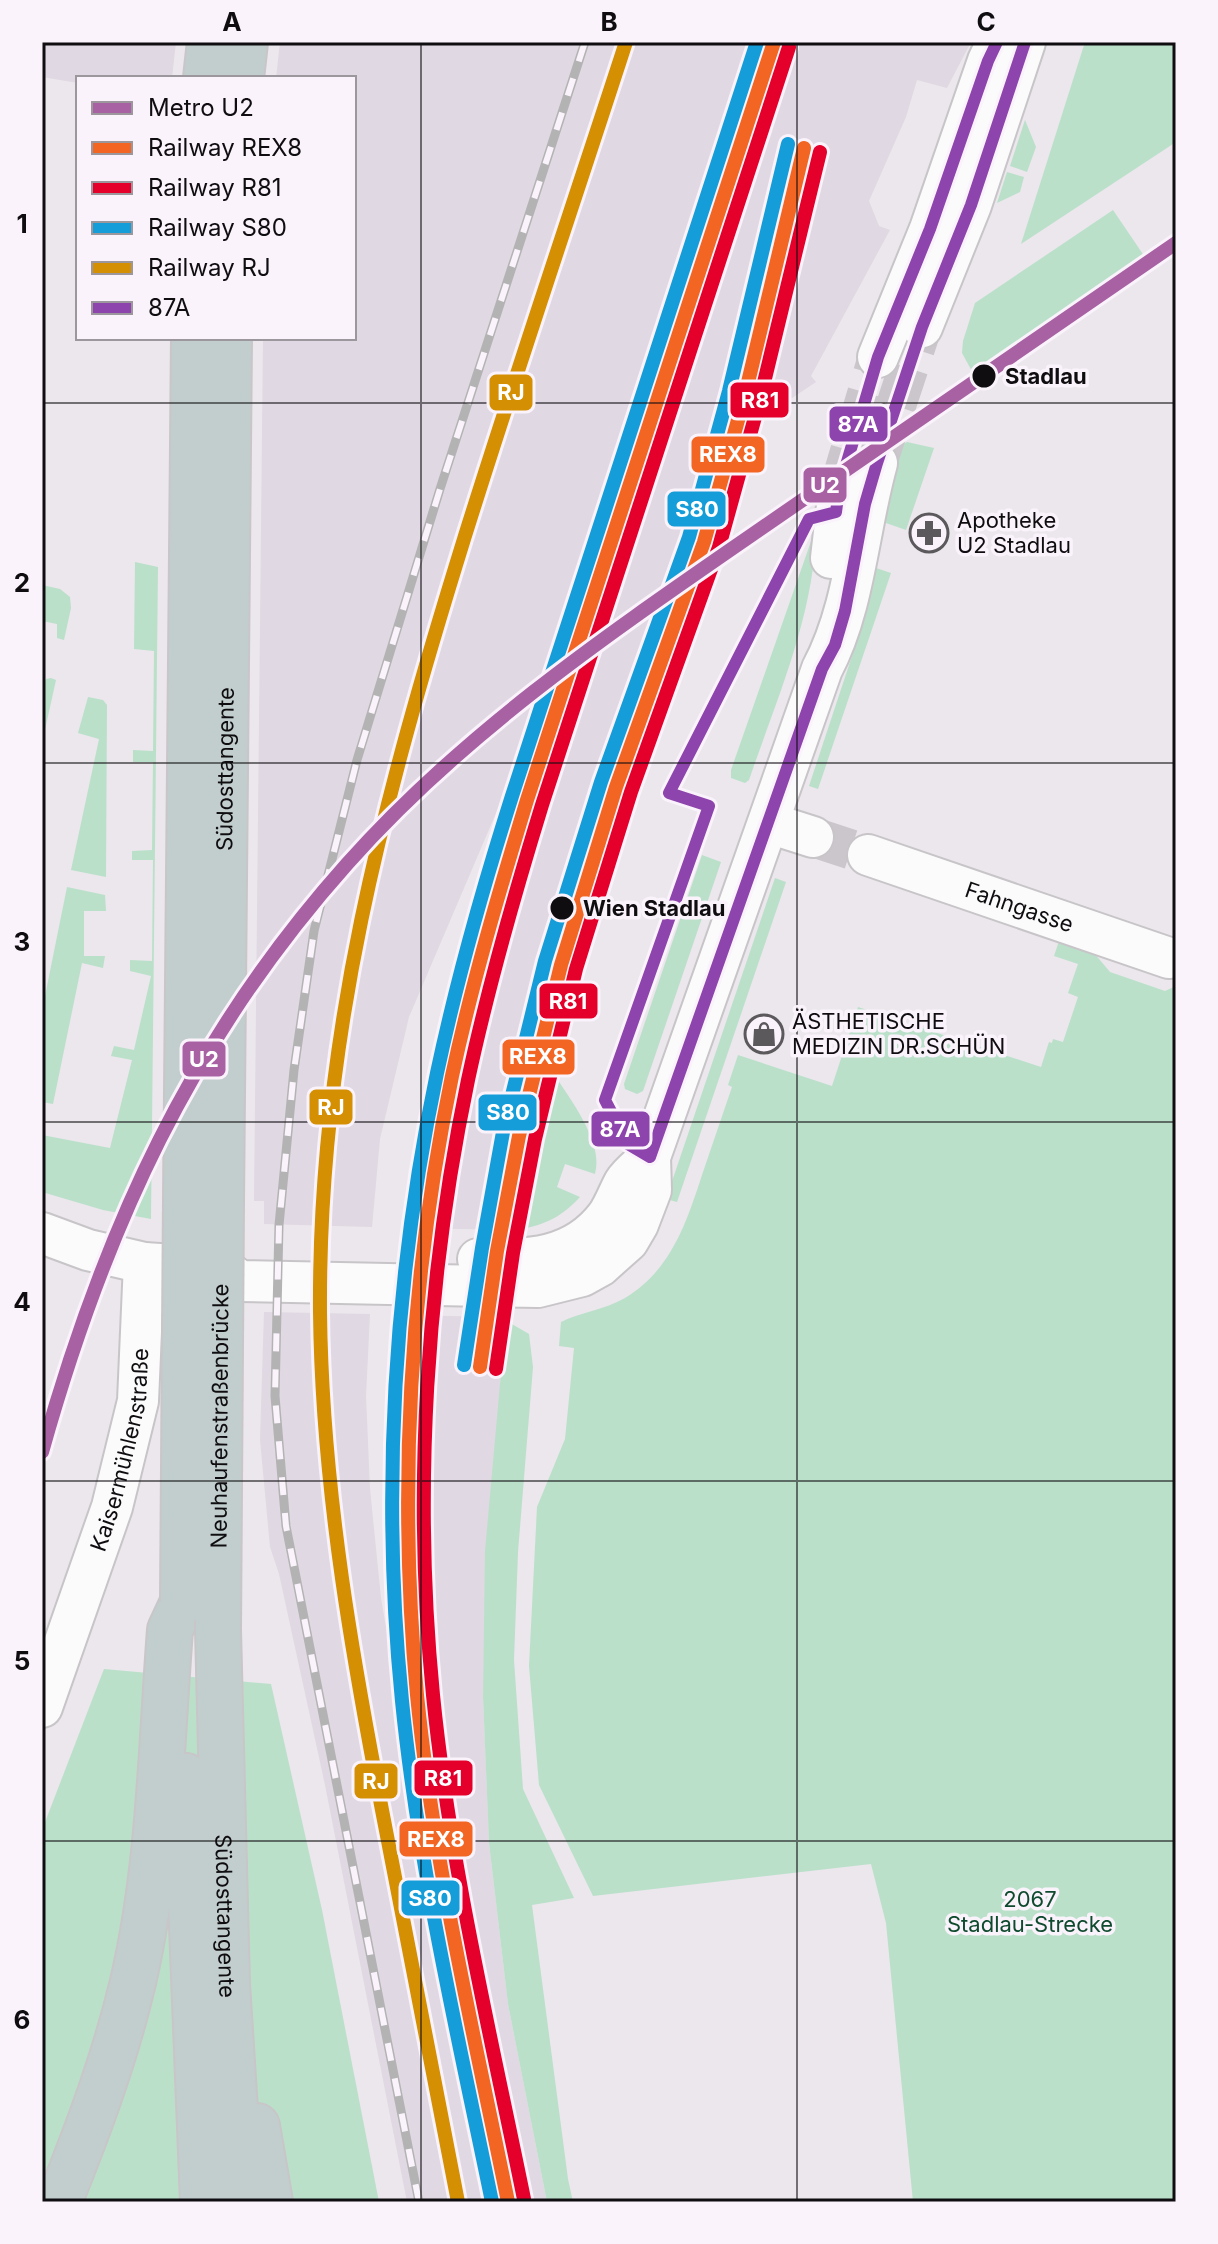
<svg xmlns="http://www.w3.org/2000/svg" width="1218" height="2244" font-family="Inter,sans-serif">
  <style>
    .built { fill: #e0d8e2 }
    .green { fill: #bae0ca }
    .lines { fill: none; stroke-linecap: round; stroke-linejoin: round }
    .minor-tunnel { stroke: #cac6cb; stroke-width: 40; stroke-dasharray: 40 20; stroke-linecap: butt }
    .minor-casing { stroke: #c8c5c8; stroke-width: 44 }
    .highway-casing { stroke: #c8c6c8; stroke-width: 48 }
    .minor { stroke: #fcfbfc; stroke-width: 40 }
    .highway { stroke: #c2cecd; stroke-width: 44 }
    .rail-casing { stroke: #b4b3b4; stroke-width: 9 }
    .rail { stroke: #faf3fb; stroke-width: 6; stroke-dasharray: 18; stroke-linecap: butt }
    .highway-bridge-casing { stroke: #c8c6c8; stroke-width: 48; stroke-linecap: butt }
    .highway-bridge { stroke: #c2cecd; stroke-width: 44 }
    .bus-1-casing { stroke: #faf3fb; stroke-width: 18 }
    .bus-1 { stroke: #8e44ad; stroke-width: 12 }
    .rail-1-casing { stroke: #faf3fb; stroke-width: 20 }
    .rail-2-casing { stroke: #faf3fb; stroke-width: 20 }
    .rail-3-casing { stroke: #faf3fb; stroke-width: 20 }
    .rail-4-casing { stroke: #faf3fb; stroke-width: 20 }
    .rail-1 { stroke: #f26522; stroke-width: 14 }
    .rail-2 { stroke: #e4002b; stroke-width: 14 }
    .rail-3 { stroke: #159dd9; stroke-width: 14 }
    .rail-4 { stroke: #d48f02; stroke-width: 14 }
    .metro-1-casing { stroke: #faf3fb; stroke-width: 20 }
    .metro-1 { stroke: #a862a4; stroke-width: 14 }
    .grid { fill: none; stroke: #0f0d10; stroke-width: 2; stroke-opacity: 0.55 }
    .stop-dot { fill: #0f0d10; stroke: #faf3fb; stroke-width: 3 }
    .labels { text-anchor: middle; stroke-width: 7; stroke-linejoin: round; paint-order: stroke }
    .stop-label { font-size: 22px; font-weight: bold; fill: #0f0d10; stroke: #faf3fb; text-anchor: start }
    .poi-label { font-size: 22px; fill: #0f0d10; stroke: #faf3fb; text-anchor: start }
    .street-label { font-size: 22px; fill: #0f0d10; stroke: #faf3fb }
    .park-label { font-size: 22px; fill: #0e4a2e; stroke: #faf3fb }
    .line-badge { stroke: #faf3fb; stroke-width: 3 }
    .badge-label { font-size: 22px; text-anchor: middle; font-weight: bold; fill: #fff }
    .neatline { fill: none; stroke: #0f0d10; stroke-width: 3 }
    .grid-label { font-size: 26px; text-anchor: middle; font-weight: bold; fill: #0f0d10 }
  </style>
  <rect width="100%" height="100%" fill="#ebe7ec"/>
  <g class="built">
    <path d="M42 42H176L172 78H78V83L42 77Z"/>
    <path d="M280 42H748L508 785 409 1017 380 1139 372 1227 264 1224V1201H254L263 338H354V78H276Z"/>
    <path d="M757 42H971L947 88 917 80 906 117 869 201 879 226 890 230 811 376 816 382 749 427 736 482 611 848 572 970 548 1065 513 1230 413 1228 447 1026 507 820Z"/>
    <path d="M264 1312 370 1314 366 1396 370 1489 381 1598 398 1698 401 1697 392 1575 395 1374 403 1315 500 1317 495 1358 501 1373 483 1697 489 1843 508 2004 547 2202H407L325 1785 279 1574 270 1547 260 1440Z"/>
  </g>
  <g class="green">
    <path d="M1085 42H1176V142L1021 244Z"/>
    <path d="M1025 120 1036 147 1027 172 1010 166Z"/>
    <path d="M1007 172 1024 177 1020 192 997 203Z"/>
    <path d="M1113 210 1151 266 979 384 962 353 963 341 975 303Z"/>
    <path d="M907 442 934 448 906 530 883 522 879 513 899 446Z"/>
    <path d="M816 527C815 614 777 698 749 780L745 783 731 778V770Z"/>
    <path d="M135 562 158 567 151 1219 103 1210 42 1192V1135L110 1148 132 1060 111 1056 114 1046 134 1050 151 976 130 971V960L152 961 153 860H132V851L152 850 153 762H133V750L153 751 154 651 134 649Z"/>
    <path d="M876 568 891 573 818 789 809 786 856 644 869 571Z"/>
    <path d="M42 585 60 589 70 597 71 608 64 640 57 638V624L42 621Z"/>
    <path d="M51 678 56 680 42 743V688L46 679Z"/>
    <path d="M88 697 103 700 107 705 106 877 71 870 99 739 78 733Z"/>
    <path d="M702 855 721 862 643 1091 637 1094 625 1089 624 1084Z"/>
    <path d="M775 878 786 882 677 1202 666 1199Z"/>
    <path d="M67 887 105 895 106 911H84V956H105L103 968 82 963 53 1104 42 1102V996H45Z"/>
    <path d="M1059 941 1094 953 1110 972 1165 991 1176 986V2202H913L886 1923 871 1864 593 1896 539 1785 529 1666 537 1507 565 1439 574 1348 559 1346 561 1322C581 1312 604 1310 625 1298 671 1270 686 1224 702 1175 712 1146 722 1116 732 1087L728 1085 738 1055 832 1086 858 1007 1041 1067 1049 1042 1052 1043 1053 1039 1063 1042 1078 997 1068 993 1078 964 1054 956Z"/>
    <path d="M548 1065C566 1094 605 1141 595 1174L565 1164 557 1187 580 1197C561 1218 541 1227 513 1230Z"/>
    <path d="M500 1317 529 1334 533 1367 518 1552 514 1660 523 1789 574 1898 532 1905 568 2179 573 2202H547L508 2004 489 1843 483 1697 485 1551 501 1373 495 1358Z"/>
    <path d="M104 1669 271 1684 322 1910 379 2202H42V1830Z"/>
  </g>
  <g class="lines">
    <g class="minor-tunnel">
      <path d="M877 463 922 327"/>
      <path d="M839 489 878 357"/>
      <path d="M813 837 868 855"/>
    </g>
    <defs>
      <g id="minor">
        <path d="M922 327 971 205 1025 42"/>
        <path d="M878 357 930 229 988 61 997 42"/>
        <path d="M831 558 839 489"/>
        <path d="M769 823 813 837"/>
        <path id="s1" d="M868 855 1169 958"/>
        <path d="M42 1233 88 1250 144 1263 222 1268 240 1281 538 1287 582 1276 600 1266 628 1241 638 1224 651 1190 650 1157 822 669C855 607 858 531 877 463"/>
        <path d="M478 1259C528 1260 574 1260 607 1216 614 1206 618 1194 624 1183 630 1173 642 1165 650 1157"/>
        <path id="s2" d="M42 1707 112 1507 138 1401 144 1263"/>
      </g>
      <g id="highway">
        <path d="M206 78 210 42"/>
        <path d="M241 78 245 42"/>
        <path d="M186 1201 194 338"/>
        <path id="s3" d="M221 1201 229 338"/>
        <path id="s4" d="M218 1630 227 1984 235 2110 237 2202"/>
        <path d="M186 1776 203 2202"/>
        <path d="M257 2126 270 2202"/>
        <path d="M59 2202C88 2130 115 2058 133 1982 160 1866 161 1747 170 1630L183 1602"/>
      </g>
    </defs>
    <use href="#minor" class="minor-casing"/>
    <use href="#highway" class="highway-casing"/>
    <use href="#minor" class="minor"/>
    <use href="#highway" class="highway"/>
    <defs>
      <path id="rail" d="M419 2202 286 1526 275 1396 279 1225 294 1070 314 931 357 760 440 489 585 42"/>
    </defs>
    <use href="#rail" class="rail-casing"/>
    <use href="#rail" class="rail"/>
    <defs>
      <g id="highway-bridge">
        <path d="M183 1602 186 1201"/>
        <path id="s5" d="M218 1630 221 1201"/>
      </g>
    </defs>
    <use href="#highway-bridge" class="highway-bridge-casing"/>
    <use href="#highway-bridge" class="highway-bridge"/>
    <defs>
      <path id="bus-1" d="M997 42 988 61 930 229 878 357 839 489 836 512 809 519 669 793 709 806 605 1100 628 1144 650 1157 822 669 835 645 845 611 865 504 877 463 922 327 971 205 1025 42"/>
    </defs>
    <use href="#bus-1" class="bus-1-casing"/>
    <use href="#bus-1" class="bus-1"/>
    <defs>
      <g id="rail-1">
        <path d="M480 1367 497 1251 519 1136 561 965 616 787 704 542 745 395 804 148"/>
        <path d="M508 2202C474 2034 434 1866 417 1695 398 1489 410 1279 452 1076 472 983 499 892 527 800L774 42"/>
      </g>
      <g id="rail-2">
        <path d="M496 1369 513 1253 535 1139 576 969 631 792 719 547 760 399 820 152"/>
        <path d="M524 2199C490 2032 450 1865 433 1695 413 1491 426 1281 468 1080 488 987 514 896 542 805L789 47"/>
      </g>
      <g id="rail-3">
        <path d="M464 1365 482 1248 503 1132 545 961 601 782 689 537 729 391 788 144"/>
        <path d="M492 2202C458 2036 419 1870 402 1701 381 1492 394 1278 437 1073 457 979 483 887 512 796L757 42"/>
      </g>
      <path id="rail-4" d="M458 2202C435 2082 411 1962 388 1841 354 1667 322 1491 320 1312 318 1040 384 797 464 539 516 373 572 208 626 42"/>
    </defs>
    <use href="#rail-1" class="rail-1-casing"/>
    <use href="#rail-2" class="rail-2-casing"/>
    <use href="#rail-3" class="rail-3-casing"/>
    <use href="#rail-4" class="rail-4-casing"/>
    <use href="#rail-1" class="rail-1"/>
    <use href="#rail-2" class="rail-2"/>
    <use href="#rail-3" class="rail-3"/>
    <use href="#rail-4" class="rail-4"/>
    <defs>
      <path id="metro-1" d="M42 1452C105 1228 191 1039 347 864 466 730 613 631 759 530 898 435 1037 339 1176 243"/>
    </defs>
    <use href="#metro-1" class="metro-1-casing"/>
    <use href="#metro-1" class="metro-1"/>
  </g>
  <path class="grid" d="M421 42V2202M797 42V2202M42 403H1176M42 763H1176M42 1122H1176M42 1481H1176M42 1841H1176"/>
  <defs>
    <symbol id="pharmacy-ring" viewBox="-11 -11 22 22"><circle r="9.5" fill="#faf3fb" stroke="#5c595d" stroke-width="1.5"/><path d="M-2-6h4v4h4v4h-4v4h-4v-4h-4v-4h4Z" fill="#5c595d"/></symbol>
    <symbol id="shop-ring" viewBox="-11 -11 22 22"><circle r="9.5" fill="#faf3fb" stroke="#5c595d" stroke-width="1.5"/><path d="M-5-2.5h2.3a2.7 3.5 0 0 1 5.4 0H5L5.5 6h-11ZM-1.5-2.5h3a1.5 2.3 0 0 0-3 0Z" fill="#5c595d"/></symbol>
  </defs>
  <g fill-rule="evenodd">
    <use href="#pharmacy-ring" x="907" y="511" width="44" height="44"/>
    <use href="#shop-ring" x="742" y="1012" width="44" height="44"/>
  </g>
  <g class="stop-dot">
    <circle cx="984" cy="376" r="13"/>
    <circle cx="562" cy="908" r="13"/>
  </g>
  <g class="labels">
    <g class="stop-label">
      <text x="1005" y="384">Stadlau</text>
      <text x="583" y="916">Wien Stadlau</text>
    </g>
    <g class="poi-label">
      <text x="957" y="528">Apotheke<tspan x="957" dy="25">U2 Stadlau</tspan></text>
      <text x="792" y="1029">ÄSTHETISCHE<tspan x="792" dy="25">MEDIZIN DR.SCHÜN</tspan></text>
    </g>
    <g class="street-label">
      <text dy="8" stroke="none"><textPath href="#s3" startOffset="432">Südosttangente</textPath></text>
      <text dy="8" stroke="none"><textPath href="#s1" startOffset="160">Fahngasse</textPath></text>
      <text dy="8" stroke="none"><textPath href="#s5" startOffset="214">Neuhaufenstraßenbrücke</textPath></text>
      <text dy="8" stroke="none"><textPath href="#s2" startOffset="270">Kaisermühlenstraße</textPath></text>
      <text dy="8" stroke="none"><textPath href="#s4" startOffset="286">Südosttangente</textPath></text>
    </g>
    <g class="park-label">
      <text x="1030" y="1907">2067<tspan x="1030" dy="25">Stadlau-Strecke</tspan></text>
    </g>
  </g>
  <g class="line-badge">
    <rect x="488" y="373" width="46" height="39" rx="8" fill="#d48f02"/>
    <rect x="729" y="381" width="61" height="38" rx="8" fill="#e4002b"/>
    <rect x="828" y="405" width="61" height="38" rx="8" fill="#8e44ad"/>
    <rect x="690" y="435" width="76" height="39" rx="8" fill="#f26522"/>
    <rect x="802" y="466" width="46" height="38" rx="8" fill="#a862a4"/>
    <rect x="666" y="490" width="61" height="38" rx="8" fill="#159dd9"/>
    <rect x="538" y="982" width="61" height="38" rx="8" fill="#e4002b"/>
    <rect x="501" y="1038" width="75" height="38" rx="8" fill="#f26522"/>
    <rect x="181" y="1040" width="46" height="38" rx="8" fill="#a862a4"/>
    <rect x="308" y="1088" width="46" height="38" rx="8" fill="#d48f02"/>
    <rect x="477" y="1093" width="61" height="39" rx="8" fill="#159dd9"/>
    <rect x="590" y="1110" width="61" height="38" rx="8" fill="#8e44ad"/>
    <rect x="413" y="1759" width="61" height="38" rx="8" fill="#e4002b"/>
    <rect x="353" y="1762" width="46" height="38" rx="8" fill="#d48f02"/>
    <rect x="398" y="1820" width="76" height="38" rx="8" fill="#f26522"/>
    <rect x="400" y="1879" width="61" height="38" rx="8" fill="#159dd9"/>
  </g>
  <g class="badge-label">
    <text x="511" y="400">RJ</text>
    <text x="760" y="408">R81</text>
    <text x="858" y="432">87A</text>
    <text x="728" y="462">REX8</text>
    <text x="825" y="493">U2</text>
    <text x="697" y="517">S80</text>
    <text x="568" y="1009">R81</text>
    <text x="538" y="1064">REX8</text>
    <text x="204" y="1067">U2</text>
    <text x="331" y="1115">RJ</text>
    <text x="508" y="1120">S80</text>
    <text x="620" y="1137">87A</text>
    <text x="443" y="1786">R81</text>
    <text x="376" y="1789">RJ</text>
    <text x="436" y="1847">REX8</text>
    <text x="430" y="1906">S80</text>
  </g>
  <rect width="1218" height="2244" fill="none" stroke="#faf3fb" stroke-width="88"/>
  <rect x="76" y="76" width="280" height="264" fill="#faf3fb" stroke="#9c979d" stroke-width="2"/>
  <rect x="92" y="102" width="40" height="12" fill="#a862a4" stroke="#9c979d" stroke-width="2"/>
  <text x="148" y="116" font-size="24" fill="#0f0d10">Metro U2</text>
  <rect x="92" y="142" width="40" height="12" fill="#f26522" stroke="#9c979d" stroke-width="2"/>
  <text x="148" y="156" font-size="24" fill="#0f0d10">Railway REX8</text>
  <rect x="92" y="182" width="40" height="12" fill="#e4002b" stroke="#9c979d" stroke-width="2"/>
  <text x="148" y="196" font-size="24" fill="#0f0d10">Railway R81</text>
  <rect x="92" y="222" width="40" height="12" fill="#159dd9" stroke="#9c979d" stroke-width="2"/>
  <text x="148" y="236" font-size="24" fill="#0f0d10">Railway S80</text>
  <rect x="92" y="262" width="40" height="12" fill="#d48f02" stroke="#9c979d" stroke-width="2"/>
  <text x="148" y="276" font-size="24" fill="#0f0d10">Railway RJ</text>
  <rect x="92" y="302" width="40" height="12" fill="#8e44ad" stroke="#9c979d" stroke-width="2"/>
  <text x="148" y="316" font-size="24" fill="#0f0d10">87A</text>
  <rect x="44" y="44" width="1130" height="2156" class="neatline"/>
  <g class="grid-label">
    <text x="232" y="31">A</text>
    <text x="609" y="31">B</text>
    <text x="986" y="31">C</text>
    <text x="22" y="233">1</text>
    <text x="22" y="592">2</text>
    <text x="22" y="951">3</text>
    <text x="22" y="1311">4</text>
    <text x="22" y="1670">5</text>
    <text x="22" y="2029">6</text>
  </g>
</svg>
